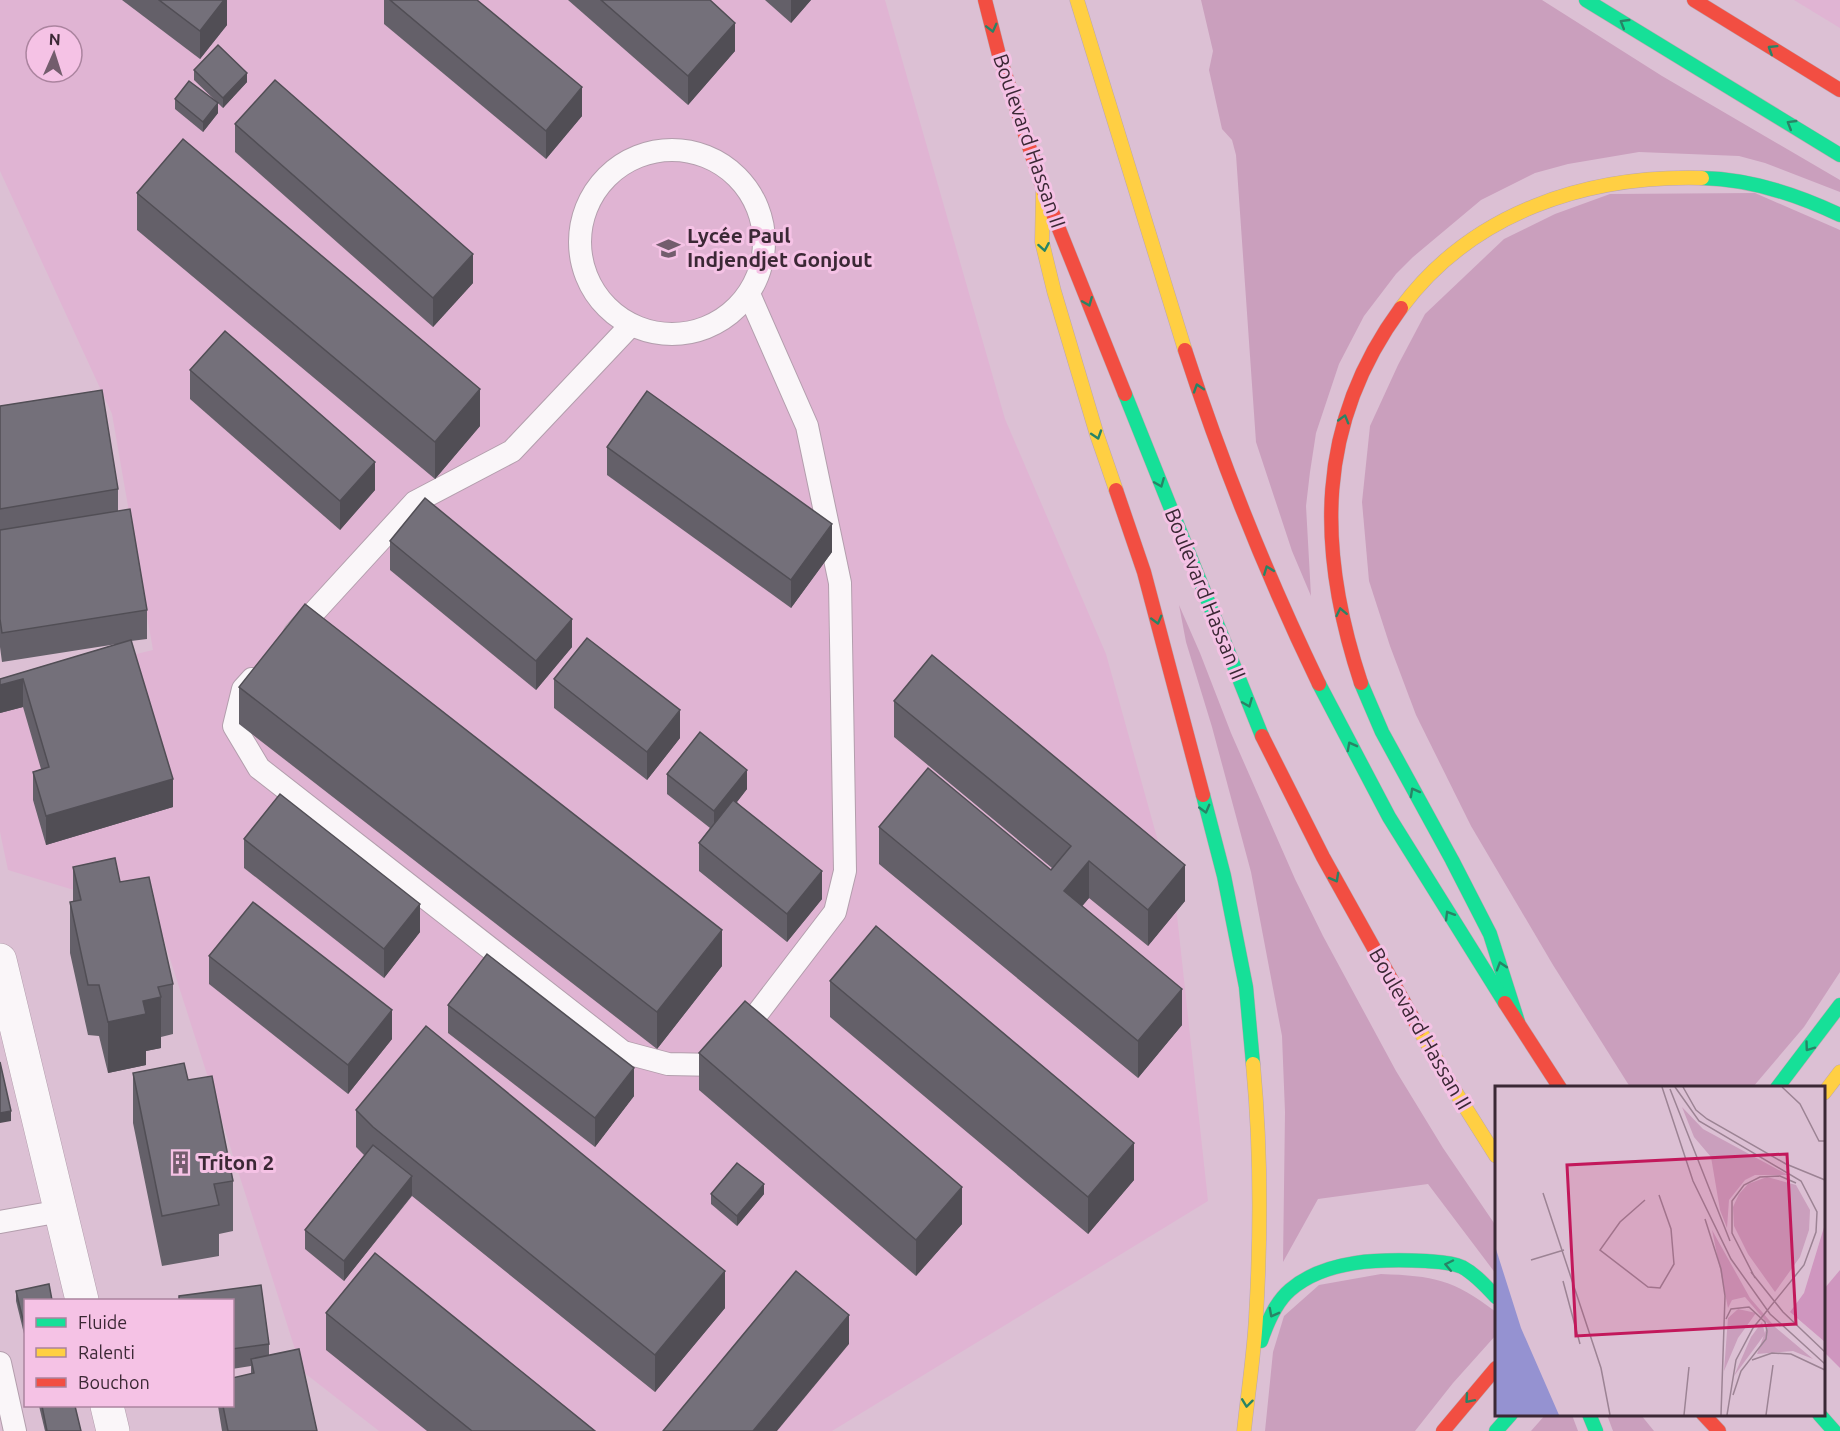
<svg xmlns="http://www.w3.org/2000/svg" width="1840" height="1431" font-family="Ubuntu,sans-serif">
  <style>
    .built { fill: #e0b4d3; fill-rule: evenodd }
    .green { fill: #ca9fbd }
    .forest { fill: #cf96bf }
    .lines { fill: none; stroke-linecap: round; stroke-linejoin: round }
    .lane-casing { stroke: #b39ead; stroke-width: 24 }
    .street-casing { stroke: #b39ead; stroke-width: 34 }
    .fast-casing { stroke: #bba6af; stroke-width: 15 }
    .slow-casing { stroke: #bba6af; stroke-width: 15 }
    .jam-casing { stroke: #bba6af; stroke-width: 15 }
    .lane { stroke: #faf6f9; stroke-width: 22 }
    .street { stroke: #faf6f9; stroke-width: 33 }
    .fast { stroke: #16e098; stroke-width: 14 }
    .slow { stroke: #ffcf43; stroke-width: 14 }
    .jam { stroke: #f24e42; stroke-width: 14 }
    .wall { fill: #646069 }
    .shaded-wall { fill: #514e55 }
    .building { fill: #74707a; stroke: #514e55; stroke-width: 1.5 }
    .oneway { stroke: #288466 }
    .labels { text-anchor: middle; stroke-width: 6; stroke-linejoin: round; paint-order: stroke }
    .street-label { font-size: 21px; fill: #3b2835; stroke: #f5c2e5 }
    .poi-label { font-size: 21px; font-weight: bold; fill: #3b2835; stroke: #f5c2e5; text-anchor: start }
    .inset-road { fill: none; stroke: #9c8394; stroke-width: 1.5 }
    .view { fill: #c2185b; fill-opacity: 0.15; stroke: #c2185b; stroke-width: 3 }
    .inset-edge { fill: none; stroke: #3b2835; stroke-width: 3 }
  </style>
  <rect width="100%" height="100%" fill="#dcc0d4"/>
  <g class="built">
    <path d="M0 0H885L1005 419 1106 654 1176 906 1208 1201 832 1431H379L302 1371 156 915 8 870 0 832V687L153 650 112 414 0 171ZM36 36H72V72H36Z"/>
    <path d="M1794 0H1840V28Z"/>
  </g>
  <g class="green">
    <path d="M1201 0H1542L1662 76 1840 180V192L1765 163 1739 156 1639 152 1568 164 1535 173 1481 200 1413 257 1396 274 1364 316 1339 364 1316 433 1310 472 1306 506 1311 596 1292 551 1256 442 1236 155 1232 140 1222 129 1209 70 1213 51Z"/>
    <path d="M1755 193 1840 230V972L1804 1027 1753 1087H1630L1553 965 1471 826 1416 715 1390 646 1369 581 1362 502 1370 426 1398 365 1425 314 1504 239 1555 214 1610 194Z"/>
    <path d="M1179 605 1200 653 1231 733 1295 879 1323 936 1396 1071 1443 1148 1496 1226V1274L1428 1184 1318 1199 1283 1262 1285 1112 1282 1036 1251 872 1212 727 1186 642Z"/>
    <path d="M1381 1274C1434 1276 1453 1279 1496 1312V1335L1453 1383 1415 1431H1265L1273 1352 1284 1316 1319 1285Z"/>
    <path d="M1546 1414 1572 1415 1578 1431H1531Z"/>
    <path d="M1607 1415H1641L1654 1431H1613Z"/>
  </g>
  <path class="forest" d="M1840 1270V1368L1824 1352V1289Z"/>
  <g class="lines">
    <defs>
      <g id="lane">
        <circle cx="672" cy="242" r="92"/>
        <path d="M295 633 415 502 512 451 631 325"/>
        <path d="M252 679 243 689 234 726 259 768 623 1052 668 1064 718 1065 835 912 845 871 840 583 807 426 749 294"/>
        <path d="M0 1222 61 1211"/>
        <path d="M0 1363 15 1431"/>
      </g>
      <g id="street">
        <path d="M0 960 82 1300"/>
        <path d="M107 1406 113 1431"/>
      </g>
      <g id="fast">
        <path d="M1586 0 1840 155"/>
        <path d="M1702 178C1751 179 1796 194 1840 215"/>
        <path d="M1125 394 1262 736"/>
        <path d="M1361 683 1382 732 1452 860 1490 934 1518 1022"/>
        <path d="M1319 684 1389 817 1505 1003"/>
        <path d="M1203 795 1224 876 1246 987 1253 1064"/>
        <path d="M1777 1088 1840 1005"/>
        <path d="M1261 1341C1267 1323 1275 1303 1290 1290 1326 1259 1381 1259 1426 1261 1437 1262 1451 1262 1462 1267 1475 1274 1486 1286 1496 1297"/>
        <path d="M1589 1414 1596 1431"/>
        <path d="M1819 1414 1834 1431"/>
        <path d="M1496 1431 1511 1414"/>
      </g>
      <g id="slow">
        <path d="M1077 0 1185 350"/>
        <path d="M1043 189 1042 242 1054 291 1097 435 1116 490"/>
        <path d="M1401 308C1472 212 1587 175 1702 178"/>
        <path d="M1419 1029 1448 1080 1496 1156"/>
        <path d="M1824 1093 1840 1072"/>
        <path d="M1244 1431C1248 1393 1254 1355 1256 1317 1261 1233 1261 1148 1253 1064"/>
      </g>
      <g id="jam">
        <path d="M985 0 999 55 1043 189 1125 394"/>
        <path d="M1694 0 1840 90"/>
        <path d="M1185 350C1222 464 1267 576 1319 684"/>
        <path d="M1116 490 1144 572 1203 795"/>
        <path d="M1361 683C1317 550 1315 425 1401 308"/>
        <path d="M1262 736 1323 857 1419 1029"/>
        <path d="M1505 1003 1560 1088"/>
        <path d="M1703 1414 1719 1431"/>
        <path d="M1443 1431 1496 1368"/>
      </g>
    </defs>
    <use href="#lane" class="lane-casing"/>
    <use href="#street" class="street-casing"/>
    <use href="#fast" class="fast-casing"/>
    <use href="#slow" class="slow-casing"/>
    <use href="#jam" class="jam-casing"/>
    <use href="#lane" class="lane"/>
    <use href="#street" class="street"/>
    <use href="#fast" class="fast"/>
    <use href="#slow" class="slow"/>
    <use href="#jam" class="jam"/>
  </g>
  <g class="wall">
    <path d="M122 0H227V25L200 59Z"/>
    <path d="M384 0H477L582 116 546 159 384 24Z"/>
    <path d="M568 0H710L735 51 688 105Z"/>
    <path d="M765 0H811L791 23Z"/>
    <path d="M194 70 247 82 223 108 194 80Z"/>
    <path d="M175 99 218 113 203 132 175 109Z"/>
    <path d="M235 124 473 283 433 327 235 152Z"/>
    <path d="M137 193 480 426 435 479 137 230Z"/>
    <path d="M190 370 375 490 340 530 190 399Z"/>
    <path d="M0 406 118 489V511L147 610V639L131 641 173 807 46 845 33 800V772L41 769 23 707 0 713V679L117 644 2 662 0 647Z"/>
    <path d="M607 447 832 552 791 608 607 475Z"/>
    <path d="M390 541 572 647 536 690 390 570Z"/>
    <path d="M554 679 680 738 647 780 554 708Z"/>
    <path d="M239 687 722 966 657 1049 239 724Z"/>
    <path d="M894 701 1185 901 1148 946 1089 898 1082 906 1182 1025 1138 1078 879 864V827L1051 870 1052 868 894 737Z"/>
    <path d="M667 774 747 789 737 802 822 899 787 942 699 871V843L710 828 667 794Z"/>
    <path d="M244 839 420 932 384 978 244 868Z"/>
    <path d="M73 867 120 882 173 984V1034L161 1037V1048L146 1051V1065L108 1073 99 1036 88 1035 70 953V902H73Z"/>
    <path d="M209 956 392 1039 348 1094 209 984Z"/>
    <path d="M830 981 1134 1180 1088 1234 830 1017Z"/>
    <path d="M448 1005 634 1096 595 1147 448 1033Z"/>
    <path d="M699 1053 962 1224 916 1276 699 1090Z"/>
    <path d="M133 1073 188 1080 233 1181V1231L219 1234V1256L162 1266 133 1123Z"/>
    <path d="M356 1110 725 1308 655 1392 412 1196 344 1281 305 1249V1230L364 1155 356 1147Z"/>
    <path d="M711 1194H764L737 1226 711 1204Z"/>
    <path d="M261 1285 269 1344V1355L299 1349 317 1431H222L218 1406H232V1378L251 1374V1366L232 1369V1300H179V1296Z"/>
    <path d="M16 1291 26 1300V1342L16 1301Z"/>
    <path d="M326 1313 595 1431H427L326 1350Z"/>
    <path d="M39 1406H75L81 1431H45Z"/>
  </g>
  <g class="shaded-wall">
    <path d="M224 0H227V25L200 59V31Z"/>
    <path d="M791 0H811L791 23Z"/>
    <path d="M735 23V51L688 105V76Z"/>
    <path d="M247 73V82L223 108V98Z"/>
    <path d="M582 87V116L546 159V131Z"/>
    <path d="M218 103V113L203 132V122Z"/>
    <path d="M473 254V283L433 327V298Z"/>
    <path d="M480 389V426L435 479V442Z"/>
    <path d="M375 462V490L340 530V501Z"/>
    <path d="M832 524V552L791 608V580Z"/>
    <path d="M572 619V647L536 690V661Z"/>
    <path d="M23 679V707L0 713V685Z"/>
    <path d="M680 710V738L647 780V752Z"/>
    <path d="M747 770V789L714 831V811Z"/>
    <path d="M173 779V807L46 845V816Z"/>
    <path d="M1089 861V898L1064 928V891Z"/>
    <path d="M1185 865V901L1148 946V910Z"/>
    <path d="M822 871V899L787 942V914Z"/>
    <path d="M420 904V932L384 978V949Z"/>
    <path d="M722 930V966L657 1049V1012Z"/>
    <path d="M1182 989V1025L1138 1078V1041Z"/>
    <path d="M161 997V1048L146 1051V1065L108 1073V1022L143 1001Z"/>
    <path d="M392 1010V1039L348 1094V1065Z"/>
    <path d="M634 1068V1096L595 1147V1118Z"/>
    <path d="M11 1111V1121L0 1123V1113Z"/>
    <path d="M1134 1143V1180L1088 1234V1197Z"/>
    <path d="M412 1176V1195L344 1281V1261Z"/>
    <path d="M764 1184V1194L737 1226V1216Z"/>
    <path d="M962 1187V1224L916 1276V1240Z"/>
    <path d="M725 1271V1308L655 1392V1355Z"/>
    <path d="M849 1315V1344L777 1431H753Z"/>
  </g>
  <g class="building">
    <path d="M159 0H224L200 31Z"/>
    <path d="M390 0H477L582 87 546 131Z"/>
    <path d="M601 0H710L735 23 688 76Z"/>
    <path d="M218 45 247 73 223 98 194 70Z"/>
    <path d="M275 80 473 254 433 298 235 124Z"/>
    <path d="M189 81 218 103 203 122 175 99Z"/>
    <path d="M183 139 480 389 435 442 137 193Z"/>
    <path d="M225 331 375 462 340 501 190 370Z"/>
    <path d="M102 390 118 489 0 509V406Z"/>
    <path d="M647 391 832 524 791 580 607 447Z"/>
    <path d="M425 498 572 619 536 661 390 541Z"/>
    <path d="M130 509 147 610 2 633 0 619V530Z"/>
    <path d="M305 604 722 930 657 1012 239 687Z"/>
    <path d="M587 638 680 710 647 752 554 679Z"/>
    <path d="M131 640 173 779 46 816 33 772 49 767 23 679 0 685V679Z"/>
    <path d="M932 655 1185 865 1148 910 1089 861 1064 891 1182 989 1138 1041 879 827 928 768 1051 870 1071 846 894 701Z"/>
    <path d="M700 732 747 770 714 811 667 774Z"/>
    <path d="M280 794 420 904 384 949 244 839Z"/>
    <path d="M733 800 822 871 787 914 699 843Z"/>
    <path d="M115 858 120 882 149 877 173 984 158 987 161 997 143 1001 146 1014 108 1022 99 985H88L70 902 81 900 73 867Z"/>
    <path d="M253 902 392 1010 348 1065 209 956Z"/>
    <path d="M876 926 1134 1143 1088 1197 830 981Z"/>
    <path d="M487 954 634 1068 595 1118 448 1005Z"/>
    <path d="M745 1001 962 1187 916 1240 699 1053Z"/>
    <path d="M426 1026 725 1271 655 1355 373 1127 356 1110Z"/>
    <path d="M0 1062 11 1111 0 1113Z"/>
    <path d="M184 1063 188 1080 212 1076 233 1181 214 1184 219 1205 162 1216 133 1073Z"/>
    <path d="M373 1145 412 1176 344 1261 305 1230Z"/>
    <path d="M737 1163 764 1184 737 1216 711 1194Z"/>
    <path d="M375 1253 595 1431H472L326 1313Z"/>
    <path d="M796 1271 849 1315 753 1431H663Z"/>
    <path d="M49 1284 52 1300H26V1332L16 1291Z"/>
    <path d="M261 1285 269 1344 232 1349V1300H179V1296Z"/>
    <path d="M299 1349 317 1431H228L223 1406H232V1378L254 1373 251 1359Z"/>
    <path d="M42 1406H75L81 1431H47Z"/>
  </g>
  <defs><path id="oneway-chevron" d="M-2-3.5L2.5 0L-2 3.5" fill="none" stroke-width="1.6" stroke-linecap="round" stroke-linejoin="round" transform="scale(1.5)"/></defs>
  <g class="oneway">
    <use href="#oneway-chevron" transform="translate(1624 23) rotate(-149)"/>
    <use href="#oneway-chevron" transform="translate(992 28) rotate(76)"/>
    <use href="#oneway-chevron" transform="translate(1772 49) rotate(-148)"/>
    <use href="#oneway-chevron" transform="translate(1791 124) rotate(-149)"/>
    <use href="#oneway-chevron" transform="translate(1044 247) rotate(80)"/>
    <use href="#oneway-chevron" transform="translate(1088 302) rotate(68)"/>
    <use href="#oneway-chevron" transform="translate(1198 388) rotate(-108)"/>
    <use href="#oneway-chevron" transform="translate(1344 419) rotate(-74)"/>
    <use href="#oneway-chevron" transform="translate(1097 435) rotate(72)"/>
    <use href="#oneway-chevron" transform="translate(1160 483) rotate(68)"/>
    <use href="#oneway-chevron" transform="translate(1268 570) rotate(-111)"/>
    <use href="#oneway-chevron" transform="translate(1341 612) rotate(-102)"/>
    <use href="#oneway-chevron" transform="translate(1157 620) rotate(75)"/>
    <use href="#oneway-chevron" transform="translate(1248 703) rotate(68)"/>
    <use href="#oneway-chevron" transform="translate(1351 746) rotate(-118)"/>
    <use href="#oneway-chevron" transform="translate(1414 792) rotate(-119)"/>
    <use href="#oneway-chevron" transform="translate(1205 809) rotate(75)"/>
    <use href="#oneway-chevron" transform="translate(1335 878) rotate(61)"/>
    <use href="#oneway-chevron" transform="translate(1449 915) rotate(-121)"/>
    <use href="#oneway-chevron" transform="translate(1501 966) rotate(-107)"/>
    <use href="#oneway-chevron" transform="translate(1809 1047) rotate(126)"/>
    <use href="#oneway-chevron" transform="translate(1449 1265) rotate(-168)"/>
    <use href="#oneway-chevron" transform="translate(1273 1313) rotate(118)"/>
    <use href="#oneway-chevron" transform="translate(1469 1399) rotate(131)"/>
    <use href="#oneway-chevron" transform="translate(1247 1403) rotate(97)"/>
  </g>
  <defs>
    <symbol id="school-bare" viewBox="-9 -9 18 18"><path d="M0-5L7-2L0 1L-7-2ZM-4 1L0 2.5L4 1V4Q0 6-4 4Z" fill="#735d6d" stroke="#f5c2e5" stroke-width="2.5" paint-order="stroke"/></symbol>
    <symbol id="building-bare" viewBox="-9 -9 18 18"><path d="M-4-6H4V6H1V3H-1V6H-4ZM-2.5-4.3h1.7v1.8h-1.7ZM.8-4.3h1.7v1.8H.8ZM-2.5-1h1.7V.8h-1.7ZM.8-1h1.7V.8H.8Z" fill="#735d6d" stroke="#f5c2e5" stroke-width="2.5" paint-order="stroke"/></symbol>
  </defs>
  <g fill-rule="evenodd">
    <use href="#school-bare" x="652" y="232" width="33" height="33"/>
    <use href="#building-bare" x="164" y="1146" width="33" height="33"/>
  </g>
  <g class="labels">
    <g class="street-label">
      <text transform="translate(1029 141) rotate(71)" y="7">Boulevard Hassan II</text>
      <text transform="translate(1205 594) rotate(68)" y="7">Boulevard Hassan II</text>
      <text transform="translate(1420 1029) rotate(60)" y="7">Boulevard Hassan II</text>
    </g>
    <g class="poi-label">
      <text x="687" y="243">Lycée Paul<tspan x="687" dy="24">Indjendjet Gonjout</tspan></text>
      <text x="198" y="1170">Triton 2</text>
    </g>
  </g>
  <g transform="translate(1495 1086)">
    <rect width="330" height="330" fill="#dcc0d4"/>
    <path d="M187 21 208 43 293 89H260L250 94 234 114 232 142 225 124 216 71 199 51ZM272 91 301 99 315 124 314 144 305 171 280 206 253 168 239 140 238 121 244 108 253 98ZM217 144 255 212 280 241 318 273 298 265 262 268 273 238 250 211 237 214 233 222ZM243 223 261 227 243 252 229 285 233 232ZM267 236 270 248 239 290 256 251Z" fill="#ca9fbd"/>
    <path d="M330 138V256L295 226 309 207Z" fill="#cf96bf"/>
    <path d="M0 160 26 242 64 329H0Z" fill="#9592d1"/>
    <path class="inset-road" d="M167 1 198 95 236 173 275 228 330 278M180 1 204 35 306 95 322 126 321 146 309 179 258 242 241 274 232 329M188 1 201 24 212 33 291 78 330 94M287 1 305 18 324 55H330M175 3 235 155M48 107 106 282 115 329M150 114 125 136 105 164 153 201 165 202 179 178 176 143 164 109M210 133 226 183 230 210 226 329M36 174 69 164M256 186 288 226 330 266M260 192 237 147V115L249 99 265 91 285 90 301 97M68 195 85 258M231 233 236 223 254 221 270 236 272 245 271 253 246 285 238 309M257 274 277 267 296 268 330 284M189 329 194 281M271 329 278 279"/>
    <path class="view" d="M292 68 301 238 81 250 72 79Z"/>
    <rect width="330" height="330" class="inset-edge"/>
  </g>
  <rect x="24" y="1299" width="210" height="108" fill="#f5c2e5" stroke="#ab849f" stroke-width="1.5"/>
  <rect x="36" y="1318" width="30" height="9" fill="#16e098" stroke="#ab849f" stroke-width="1.5"/>
  <text x="78" y="1329" font-size="18" fill="#3b2835">Fluide</text>
  <rect x="36" y="1348" width="30" height="9" fill="#ffcf43" stroke="#ab849f" stroke-width="1.5"/>
  <text x="78" y="1359" font-size="18" fill="#3b2835">Ralenti</text>
  <rect x="36" y="1378" width="30" height="9" fill="#f24e42" stroke="#ab849f" stroke-width="1.5"/>
  <text x="78" y="1389" font-size="18" fill="#3b2835">Bouchon</text>
  <g transform="translate(54 54) rotate(3)"><circle r="28" fill="#f5c2e5" stroke="#ab849f" stroke-width="1.5"/>
  <path d="M0-4.5L10 22L0 15L-10 22Z" fill="#735d6d"/>
  <text y="-9" font-size="16" font-weight="bold" text-anchor="middle" fill="#3b2835">N</text>
  </g>
</svg>
